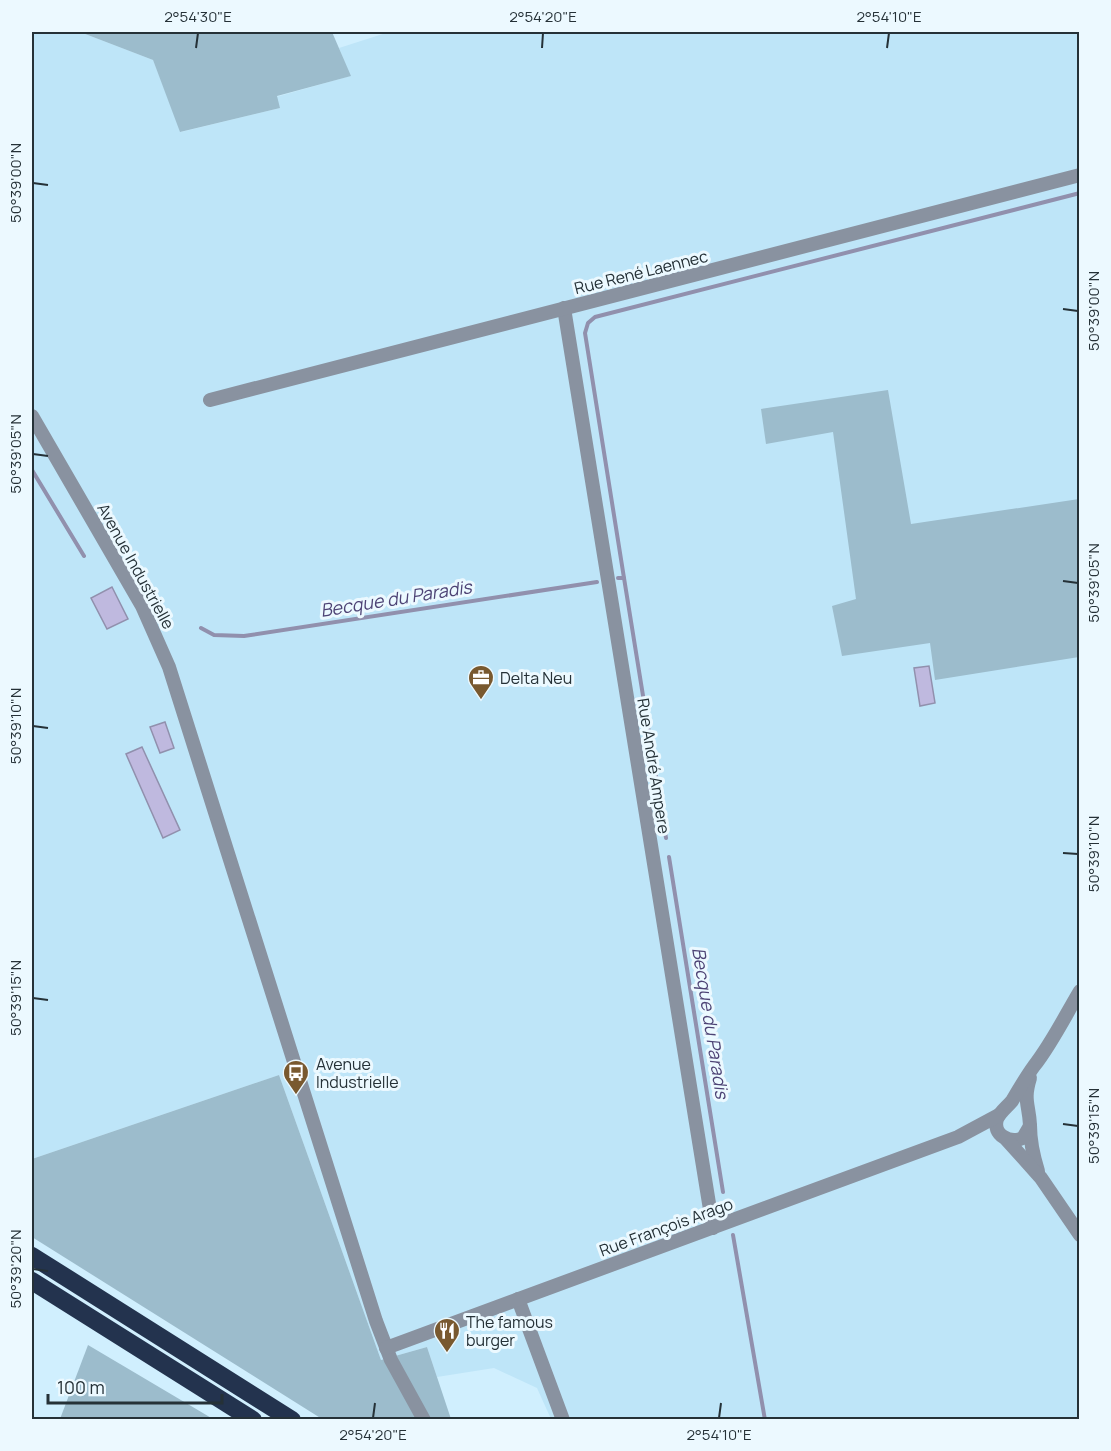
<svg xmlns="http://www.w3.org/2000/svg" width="1111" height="1451" font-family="Manrope,sans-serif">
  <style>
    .built { fill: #bee5f8 }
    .green { fill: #9cbccc }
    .water { fill: #bfb9df; stroke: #9190ad; stroke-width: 1.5 }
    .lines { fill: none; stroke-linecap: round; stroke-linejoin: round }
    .stream { stroke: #9190ad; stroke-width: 4 }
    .minor { stroke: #8992a0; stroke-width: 14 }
    .highway { stroke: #23334e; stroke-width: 18 }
    .ticks { fill: none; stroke: #253137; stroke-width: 2 }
    .labels { text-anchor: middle; stroke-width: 6; stroke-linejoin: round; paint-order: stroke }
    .street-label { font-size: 16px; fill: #253137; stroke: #ecf9ff }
    .poi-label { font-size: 16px; fill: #253137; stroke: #ecf9ff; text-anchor: start }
    .water-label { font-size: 18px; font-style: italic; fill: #4d4375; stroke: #ecf9ff }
    .neatline { fill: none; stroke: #253137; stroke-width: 2 }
    .ticks-label { font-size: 15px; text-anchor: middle; fill: #253137 }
  </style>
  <rect width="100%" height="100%" fill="#d0effe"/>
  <path class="built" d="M32 32H80L153 60 181 132 280 108 276 97 350 76 339 48 389 32H1079V1419H551L537 1388 494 1368 437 1377 427 1347 381 1360 279 1075 32 1159Z"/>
  <g class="green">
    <path d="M80 32H332L351 76 277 96 280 108 180 132 153 60Z"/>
    <path d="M888 390 911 524 1079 499V657L935 680 930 643 842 656 832 606 856 599 833 432 766 444 761 409Z"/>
    <path d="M279 1075 381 1360 427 1347 451 1419H322L32 1237V1159Z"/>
    <path d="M88 1345 213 1419H60Z"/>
  </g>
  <g class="water">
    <path d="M112 587 128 619 107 629 91 598Z"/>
    <path d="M929 666 935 703 920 706 914 668Z"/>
    <path d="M165 722 174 748 160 753 150 727Z"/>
    <path d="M142 747 180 830 163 838 126 754Z"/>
  </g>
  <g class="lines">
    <g class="stream">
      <path d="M32 470 84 556"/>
      <path d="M618 578H624L666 838"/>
      <path d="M624 578 585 333 588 323 595 317 1080 193"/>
      <path d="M201 628 214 635 244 636 597 582"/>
      <path d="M669 857 723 1192"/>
      <path d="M733 1235 765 1420"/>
    </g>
    <g class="minor">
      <path d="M564 308 713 1228"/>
      <path d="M210 400 1080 175"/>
      <path d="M32 416 142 606 169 667 376 1321 391 1360 424 1420"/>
      <path d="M1030 1078C1023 1101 1029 1104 1030 1125 1030 1141 1033 1155 1038 1171"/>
      <path d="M1030 1126 1023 1138C1010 1144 992 1135 997 1119 1000 1112 1007 1107 1012 1101 1019 1089 1026 1077 1034 1066 1052 1043 1065 1016 1080 991"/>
      <path d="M1006 1139 1041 1178 1080 1235"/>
      <path d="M518 1299 563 1420"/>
      <path d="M386 1348 958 1137 999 1115"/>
    </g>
    <g class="highway">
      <path d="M32 1256 292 1420"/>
      <path d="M32 1281 253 1420"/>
    </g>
  </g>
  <path class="ticks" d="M196 48 198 33M542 48 543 33M887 48 889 33M33 183 48 185M1063 309 1078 311M33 454 48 456M1063 581 1078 583M33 726 48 728M1063 853 1078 854M33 998 48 1000M1063 1124 1078 1126M33 1269 48 1271M373 1418 375 1403M719 1418 721 1403"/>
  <defs>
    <symbol id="office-pin" viewBox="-11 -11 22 30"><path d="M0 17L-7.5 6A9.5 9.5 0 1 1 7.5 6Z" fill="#79592f" stroke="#ecf9ff"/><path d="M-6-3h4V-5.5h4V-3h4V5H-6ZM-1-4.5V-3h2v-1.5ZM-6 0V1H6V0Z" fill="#fff"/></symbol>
    <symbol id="bus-pin" viewBox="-11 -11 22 30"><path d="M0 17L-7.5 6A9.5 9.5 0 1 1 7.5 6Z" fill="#79592f" stroke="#ecf9ff"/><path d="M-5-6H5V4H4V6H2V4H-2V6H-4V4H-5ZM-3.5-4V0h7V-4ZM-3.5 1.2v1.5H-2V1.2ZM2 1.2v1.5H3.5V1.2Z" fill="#fff"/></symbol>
    <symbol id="restaurant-pin" viewBox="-11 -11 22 30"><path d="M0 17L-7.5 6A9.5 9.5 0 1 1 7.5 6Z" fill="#79592f" stroke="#ecf9ff"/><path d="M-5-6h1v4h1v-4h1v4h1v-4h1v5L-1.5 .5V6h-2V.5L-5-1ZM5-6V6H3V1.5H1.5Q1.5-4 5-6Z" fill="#fff"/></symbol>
  </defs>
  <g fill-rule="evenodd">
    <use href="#office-pin" x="466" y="663" width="30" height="40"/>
    <use href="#bus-pin" x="281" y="1058" width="30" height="40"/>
    <use href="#restaurant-pin" x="432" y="1316" width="30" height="40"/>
  </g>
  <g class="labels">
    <g class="street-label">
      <text transform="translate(641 272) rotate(-14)" y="6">Rue René Laennec</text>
      <text transform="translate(136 566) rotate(61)" y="6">Avenue Industrielle</text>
      <text transform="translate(654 766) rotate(81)" y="6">Rue André Ampere</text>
      <text transform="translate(666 1227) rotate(-20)" y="6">Rue François Arago</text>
    </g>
    <g class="poi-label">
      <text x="500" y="684">Delta Neu</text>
      <text x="316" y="1070">Avenue<tspan x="316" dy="18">Industrielle</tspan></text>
      <text x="466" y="1328">The famous<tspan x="466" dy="18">burger</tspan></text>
    </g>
    <g class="water-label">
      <text transform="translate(396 599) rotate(-9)" y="6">Becque du Paradis</text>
      <text transform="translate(710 1023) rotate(81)" y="6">Becque du Paradis</text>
    </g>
  </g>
  <rect width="1111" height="1451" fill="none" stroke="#ecf9ff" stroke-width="66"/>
  <path d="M48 1394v9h174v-9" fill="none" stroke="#253137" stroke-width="3"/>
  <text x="57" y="1394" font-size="18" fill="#253137" stroke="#ecf9ff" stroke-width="4.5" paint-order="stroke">100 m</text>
  <rect x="33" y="33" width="1045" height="1385" class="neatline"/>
  <g class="ticks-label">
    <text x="198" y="22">2°54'30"E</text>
    <text x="543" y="22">2°54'20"E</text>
    <text x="889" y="22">2°54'10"E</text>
    <text transform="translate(16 183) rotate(-90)" y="5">50°39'00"N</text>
    <text transform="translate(1094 311) rotate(-90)" y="5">50°39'00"N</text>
    <text transform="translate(16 454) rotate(-90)" y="5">50°39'05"N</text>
    <text transform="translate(1094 583) rotate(-90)" y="5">50°39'05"N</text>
    <text transform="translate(16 726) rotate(-90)" y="5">50°39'10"N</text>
    <text transform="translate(1094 854) rotate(-90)" y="5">50°39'10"N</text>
    <text transform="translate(16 998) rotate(-90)" y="5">50°39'15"N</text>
    <text transform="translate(1094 1126) rotate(-90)" y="5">50°39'15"N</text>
    <text transform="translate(16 1269) rotate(-90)" y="5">50°39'20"N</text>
    <text x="373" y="1440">2°54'20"E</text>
    <text x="719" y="1440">2°54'10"E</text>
  </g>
</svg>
